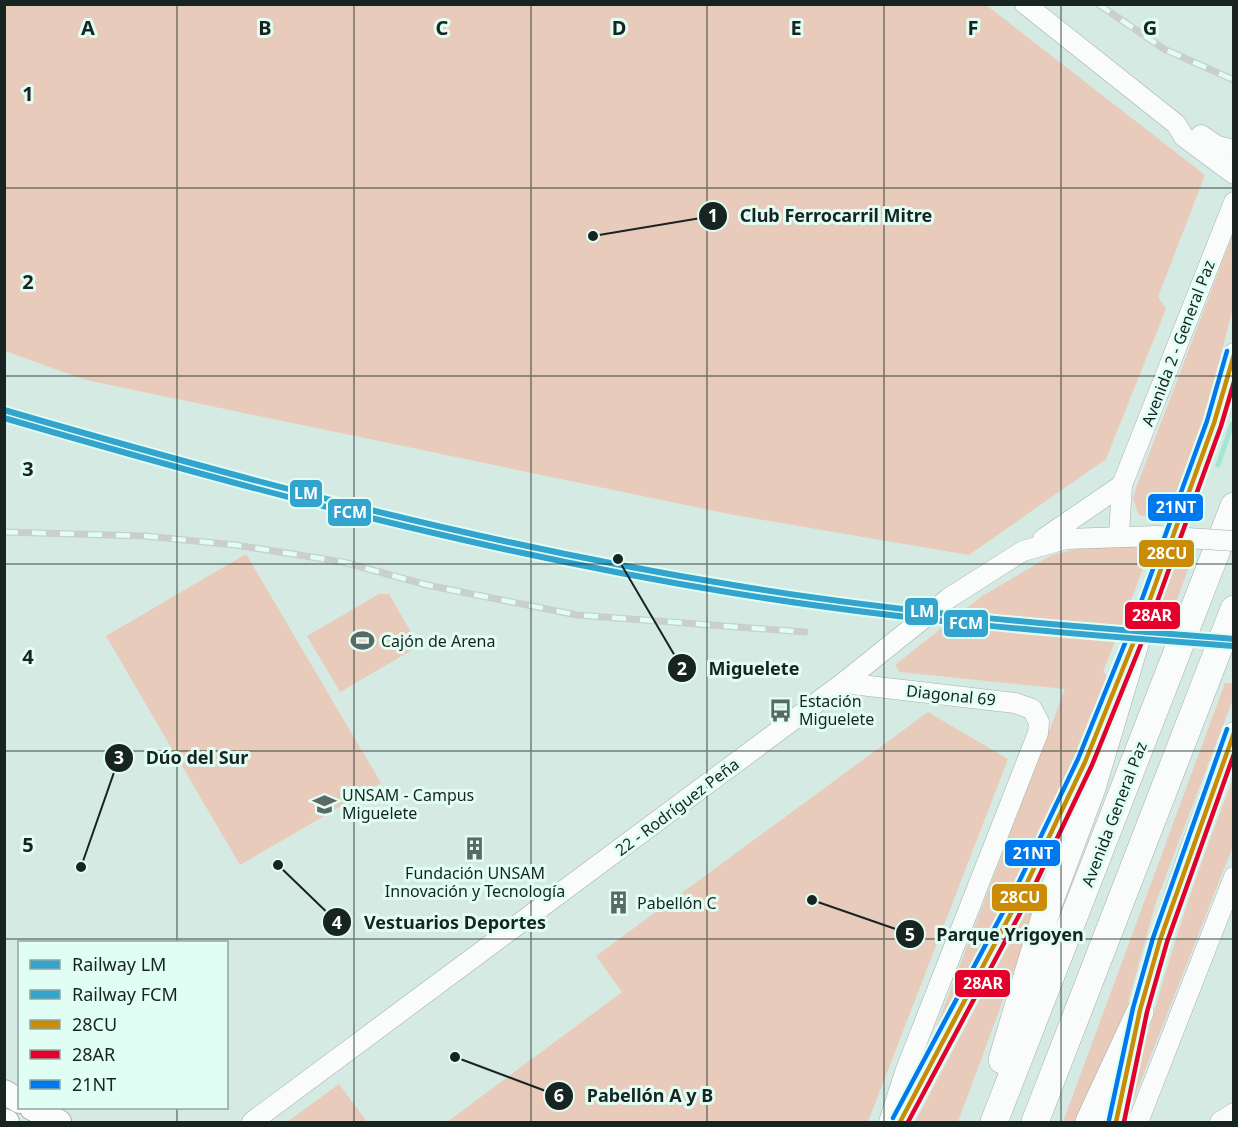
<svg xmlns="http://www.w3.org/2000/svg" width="1238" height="1127" font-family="'Noto Sans',sans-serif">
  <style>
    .green { fill: #e8cbba }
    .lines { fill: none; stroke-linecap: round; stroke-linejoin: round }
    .stream { stroke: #a4e6d4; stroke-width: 5 }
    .minor-casing { stroke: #a0afaa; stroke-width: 21 }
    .major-casing { stroke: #a0afaa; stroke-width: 26 }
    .highway-casing { stroke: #a0afaa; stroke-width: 28 }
    .minor { stroke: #f9fcfb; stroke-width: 20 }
    .major { stroke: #f9fcfb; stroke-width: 24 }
    .highway { stroke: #f9fcfb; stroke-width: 27 }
    .rail-casing { stroke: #c9cfcd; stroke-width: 7 }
    .rail { stroke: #e1fef5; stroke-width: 4.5; stroke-dasharray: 14; stroke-linecap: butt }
    .minor-bridge-casing { stroke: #a0afaa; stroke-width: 21; stroke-linecap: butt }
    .minor-bridge { stroke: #f9fcfb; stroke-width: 20 }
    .bus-1-casing { stroke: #e1fef5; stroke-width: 9 }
    .bus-2-casing { stroke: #e1fef5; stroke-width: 9 }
    .bus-3-casing { stroke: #e1fef5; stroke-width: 9 }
    .bus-1 { stroke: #ca8c07; stroke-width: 4.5 }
    .bus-2 { stroke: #e4002b; stroke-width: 4.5 }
    .bus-3 { stroke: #0079ef; stroke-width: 4.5 }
    .rail-1-casing { stroke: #e1fef5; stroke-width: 10 }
    .rail-2-casing { stroke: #e1fef5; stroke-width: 10 }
    .rail-1 { stroke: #32a4ce; stroke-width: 6 }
    .rail-2 { stroke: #32a4ce; stroke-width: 6 }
    .grid { fill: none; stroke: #172421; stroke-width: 1.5; stroke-opacity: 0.55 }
    .labels { text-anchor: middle; stroke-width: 6; stroke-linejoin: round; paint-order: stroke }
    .street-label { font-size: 16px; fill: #172421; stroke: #e1fef5 }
    .poi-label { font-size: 16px; fill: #172421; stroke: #e1fef5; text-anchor: start }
    .grid-label { font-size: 20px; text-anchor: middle; font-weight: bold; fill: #172421; stroke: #e1fef5; stroke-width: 6; stroke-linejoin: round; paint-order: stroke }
    .leader { fill: none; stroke: #172421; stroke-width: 2 }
    .callout-dot { fill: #172421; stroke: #e1fef5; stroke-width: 2 }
    .mark-label { font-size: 18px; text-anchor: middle; font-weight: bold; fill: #fff }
    .callout-label { font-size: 18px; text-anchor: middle; font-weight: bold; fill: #172421; stroke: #e1fef5; stroke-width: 6; stroke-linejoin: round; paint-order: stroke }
    .line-badge { stroke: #e1fef5; stroke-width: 2 }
    .badge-label { font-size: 16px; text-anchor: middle; font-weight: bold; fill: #fff }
  </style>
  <rect width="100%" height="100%" fill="#d6eae4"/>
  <g class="green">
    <path d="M5 4 986 5 1205 175 1158 297 1166 309 1106 459 969 555 729 514 86 380 5 351Z"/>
    <path d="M1233 234V307L1207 411 1167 520 1139 515 1133 499 1136 488Z"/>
    <path d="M1152 546 1103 672 1108 676 1080 748 1033 852 936 1028 1065 689 900 672 895 665 982 596 1052 555 1081 548Z"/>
    <path d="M1181 552 1194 553 1173 610 1159 609Z"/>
    <path d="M246 554 381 783 240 865 106 636Z"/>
    <path d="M379 594H389L419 646 340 692 307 636Z"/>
    <path d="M1225 683H1233V699L1156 902 1126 1010 1081 1122H1063Z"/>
    <path d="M928 712 1008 759 868 1122H447L622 992 596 956Z"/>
    <path d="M1233 779V846L1126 1119C1154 1002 1189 890 1233 779Z"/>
    <path d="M1057 854 958 1122H915Z"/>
    <path d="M339 1084 367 1122H287Z"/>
  </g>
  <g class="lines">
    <path class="stream" d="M1218 465 1232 424"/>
    <defs>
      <g id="minor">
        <path d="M1025 4 1176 124 1184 137 1234 174"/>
        <path d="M1201 135 1217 146 1234 150"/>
        <path d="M1119 535 1122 485 1234 202"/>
        <path d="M1043 539 1122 485"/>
        <path d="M1136 635 1214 423 1234 353"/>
        <path d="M843 683 1015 703 1032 709 1039 722 1038 733 905 1072 889 1122"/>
        <path d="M252 1122 843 683 949 598 1023 551 1066 539 1156 536"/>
        <path d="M900 1122 1024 889 1097 734"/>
        <path d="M1116 1122C1125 1085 1131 1047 1140 1010 1164 916 1199 823 1234 732"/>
        <path d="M1138 1122 1234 877"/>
        <path d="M1220 1122 1234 1113"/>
      </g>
      <g id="major">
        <path d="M4 1092 20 1101"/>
        <path d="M32 1108 59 1122"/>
        <path d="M4 1121 7 1122"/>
      </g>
      <g id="highway">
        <path d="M1002 1060 1049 903 1092 788 1141 624"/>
        <path d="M994 1122 1234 506"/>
        <path d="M1035 1122 1234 609"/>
        <path d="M1089 1122 1140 1012"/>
      </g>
    </defs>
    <use href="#minor" class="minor-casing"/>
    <use href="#major" class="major-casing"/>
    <use href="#highway" class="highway-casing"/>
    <use href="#minor" class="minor"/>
    <use href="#major" class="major"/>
    <use href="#highway" class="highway"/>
    <defs>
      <g id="rail">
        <path d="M1098 4 1164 49 1234 80"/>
        <path d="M4 532 145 536 236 545 343 562 427 585 577 615 805 632"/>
      </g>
    </defs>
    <use href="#rail" class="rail-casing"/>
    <use href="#rail" class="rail"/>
    <defs>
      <path id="minor-bridge" d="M1156 536 1234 541"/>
    </defs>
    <use href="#minor-bridge" class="minor-bridge-casing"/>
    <use href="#minor-bridge" class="minor-bridge"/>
    <defs>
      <g id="bus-1">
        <path d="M900 1122 1024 889 1085 762 1141 624 1214 423 1234 355"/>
        <path d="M1116 1122 1140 1010 1160 940 1234 733"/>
      </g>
      <g id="bus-2">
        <path d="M908 1122 1031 893 1092 765 1148 627 1221 426 1234 382"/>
        <path d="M1124 1122 1147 1012 1167 942 1234 754"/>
      </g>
      <g id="bus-3">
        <path d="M893 1118 1017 886 1078 759 1134 621 1207 421 1227 351"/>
        <path d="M1109 1120 1133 1008 1153 938 1227 729"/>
      </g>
    </defs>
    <use href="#bus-1" class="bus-1-casing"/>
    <use href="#bus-2" class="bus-2-casing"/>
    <use href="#bus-3" class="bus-3-casing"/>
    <use href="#bus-1" class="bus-1"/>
    <use href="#bus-2" class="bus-2"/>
    <use href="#bus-3" class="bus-3"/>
    <defs>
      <path id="rail-1" d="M4 410C244 480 486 545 733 585 898 613 1067 626 1234 639"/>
      <path id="rail-2" d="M4 418C244 488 486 553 733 593 898 620 1067 634 1233 646"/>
    </defs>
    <use href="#rail-1" class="rail-1-casing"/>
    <use href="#rail-2" class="rail-2-casing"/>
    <use href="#rail-1" class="rail-1"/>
    <use href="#rail-2" class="rail-2"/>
  </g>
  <path class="grid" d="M177 4V942M354 4V1122M531 4V1122M707 4V1122M884 4V1122M1061 4V1122M4 188H1234M4 376H1234M4 564H1234M4 751H1234M4 939H1234M177 1108V1122"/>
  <defs>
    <symbol id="stadium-bare" viewBox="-9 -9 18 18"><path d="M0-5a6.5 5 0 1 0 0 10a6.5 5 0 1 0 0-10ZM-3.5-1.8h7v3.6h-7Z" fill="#5a6965" stroke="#e1fef5" stroke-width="2.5" paint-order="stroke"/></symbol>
    <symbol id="bus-bare" viewBox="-9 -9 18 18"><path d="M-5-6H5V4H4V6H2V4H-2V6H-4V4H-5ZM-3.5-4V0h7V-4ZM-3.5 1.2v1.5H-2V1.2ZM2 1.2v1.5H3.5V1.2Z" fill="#5a6965" stroke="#e1fef5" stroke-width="2.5" paint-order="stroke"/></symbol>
    <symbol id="university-bare" viewBox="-9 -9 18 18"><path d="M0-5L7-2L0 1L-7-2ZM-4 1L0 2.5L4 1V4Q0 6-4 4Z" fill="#5a6965" stroke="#e1fef5" stroke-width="2.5" paint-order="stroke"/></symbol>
    <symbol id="building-bare" viewBox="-9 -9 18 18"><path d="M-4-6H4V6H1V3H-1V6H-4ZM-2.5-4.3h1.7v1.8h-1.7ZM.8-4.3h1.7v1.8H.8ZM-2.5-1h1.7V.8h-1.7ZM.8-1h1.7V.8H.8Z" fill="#5a6965" stroke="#e1fef5" stroke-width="2.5" paint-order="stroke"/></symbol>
  </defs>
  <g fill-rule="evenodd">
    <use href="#stadium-bare" x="346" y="624" width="33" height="33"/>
    <use href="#bus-bare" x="764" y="694" width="33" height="33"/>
    <use href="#university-bare" x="308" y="788" width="33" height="33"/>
    <use href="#building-bare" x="458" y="832" width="33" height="33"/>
    <use href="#building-bare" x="602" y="886" width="33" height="33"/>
  </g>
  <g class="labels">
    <g class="street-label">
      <text transform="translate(1178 343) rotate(-69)" y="6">Avenida 2 - General Paz</text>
      <text transform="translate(951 695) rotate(6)" y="6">Diagonal 69</text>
      <text transform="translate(677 807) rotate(-37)" y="6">22 - Rodríguez Peña</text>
      <text transform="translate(1114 814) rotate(-69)" y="6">Avenida General Paz</text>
    </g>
    <g class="poi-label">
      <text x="381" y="647">Cajón de Arena</text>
      <text x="799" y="707">Estación<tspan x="799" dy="18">Miguelete</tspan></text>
      <text x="342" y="801">UNSAM - Campus<tspan x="342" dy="18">Miguelete</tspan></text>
      <text x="475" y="879" text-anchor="middle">Fundación UNSAM<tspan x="475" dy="18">Innovación y Tecnología</tspan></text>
      <text x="637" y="909">Pabellón C</text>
    </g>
  </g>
  <g class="grid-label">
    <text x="88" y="35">A</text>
    <text x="265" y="35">B</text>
    <text x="442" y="35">C</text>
    <text x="619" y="35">D</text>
    <text x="796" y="35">E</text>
    <text x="973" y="35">F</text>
    <text x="1150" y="35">G</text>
    <text x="28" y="101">1</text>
    <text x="28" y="289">2</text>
    <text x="28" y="476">3</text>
    <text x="28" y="664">4</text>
    <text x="28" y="852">5</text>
  </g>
  <path class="leader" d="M593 236L713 216M618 559L682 668M81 867L119 758M278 865L337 922M812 900L910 934M455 1057L559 1096"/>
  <g class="callout-dot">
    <circle cx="593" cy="236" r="6"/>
    <circle cx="618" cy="559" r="6"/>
    <circle cx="81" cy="867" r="6"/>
    <circle cx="278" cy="865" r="6"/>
    <circle cx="812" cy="900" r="6"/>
    <circle cx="455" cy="1057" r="6"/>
    <circle cx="713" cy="216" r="15"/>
    <circle cx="682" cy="668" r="15"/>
    <circle cx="119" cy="758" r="15"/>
    <circle cx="337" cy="922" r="15"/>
    <circle cx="910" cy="934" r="15"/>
    <circle cx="559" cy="1096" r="15"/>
  </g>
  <g class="mark-label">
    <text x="713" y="222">1</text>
    <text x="682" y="675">2</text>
    <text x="119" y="764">3</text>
    <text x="337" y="929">4</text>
    <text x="910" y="941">5</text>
    <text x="559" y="1102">6</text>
  </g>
  <g class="callout-label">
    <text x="836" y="222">Club Ferrocarril Mitre</text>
    <text x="754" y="675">Miguelete</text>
    <text x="197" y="764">Dúo del Sur</text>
    <text x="455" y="929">Vestuarios Deportes</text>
    <text x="1010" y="941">Parque Yrigoyen</text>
    <text x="650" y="1102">Pabellón A y B</text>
  </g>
  <g class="line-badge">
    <rect x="289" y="479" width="34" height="29" rx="6" fill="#32a4ce"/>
    <rect x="1147" y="493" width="57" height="29" rx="6" fill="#0079ef"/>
    <rect x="327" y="498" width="45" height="29" rx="6" fill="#32a4ce"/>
    <rect x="1138" y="539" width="57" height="29" rx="6" fill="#ca8c07"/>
    <rect x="904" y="597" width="35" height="29" rx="6" fill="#32a4ce"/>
    <rect x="1124" y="601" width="57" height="29" rx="6" fill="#e4002b"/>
    <rect x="943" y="609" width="46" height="29" rx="6" fill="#32a4ce"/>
    <rect x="1004" y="839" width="57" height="28" rx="6" fill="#0079ef"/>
    <rect x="991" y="883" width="57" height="29" rx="6" fill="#ca8c07"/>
    <rect x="954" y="969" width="57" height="29" rx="6" fill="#e4002b"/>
  </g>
  <g class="badge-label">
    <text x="306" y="499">LM</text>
    <text x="1176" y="513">21NT</text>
    <text x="350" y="518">FCM</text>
    <text x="1167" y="559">28CU</text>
    <text x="922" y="617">LM</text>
    <text x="1152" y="621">28AR</text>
    <text x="966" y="629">FCM</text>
    <text x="1033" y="859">21NT</text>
    <text x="1020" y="903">28CU</text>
    <text x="983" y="989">28AR</text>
  </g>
  <rect width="1238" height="1127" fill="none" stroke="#172421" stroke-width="12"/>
  <rect x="18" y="941" width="210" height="168" fill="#e1fef5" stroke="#90a7a0" stroke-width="1.5"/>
  <rect x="30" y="960" width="30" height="9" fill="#32a4ce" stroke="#90a7a0" stroke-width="1.5"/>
  <text x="72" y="971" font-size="18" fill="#172421">Railway LM</text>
  <rect x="30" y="990" width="30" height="9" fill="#32a4ce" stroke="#90a7a0" stroke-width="1.5"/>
  <text x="72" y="1001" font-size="18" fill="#172421">Railway FCM</text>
  <rect x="30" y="1020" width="30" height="9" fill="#ca8c07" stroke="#90a7a0" stroke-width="1.5"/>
  <text x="72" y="1031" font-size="18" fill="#172421">28CU</text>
  <rect x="30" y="1050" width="30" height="9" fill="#e4002b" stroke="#90a7a0" stroke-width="1.5"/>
  <text x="72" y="1061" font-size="18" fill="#172421">28AR</text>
  <rect x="30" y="1080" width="30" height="9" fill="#0079ef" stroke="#90a7a0" stroke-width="1.5"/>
  <text x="72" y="1091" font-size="18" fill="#172421">21NT</text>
</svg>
